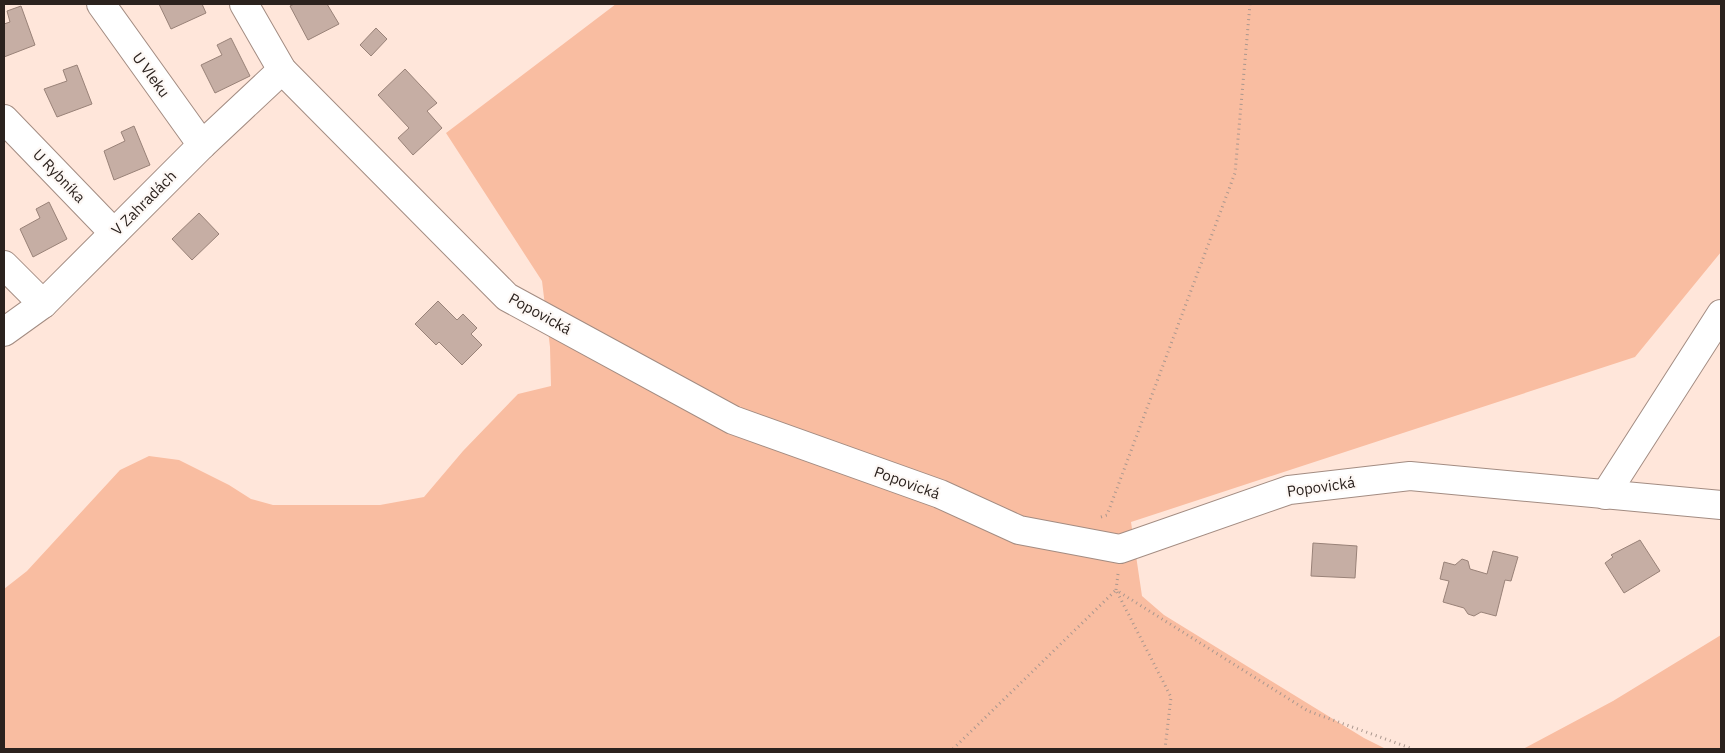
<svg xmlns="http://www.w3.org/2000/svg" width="1725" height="753" font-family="'IBM Plex Sans',sans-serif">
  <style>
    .green { fill: #f9bda1 }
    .building { fill: #c6aea4; stroke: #998278 }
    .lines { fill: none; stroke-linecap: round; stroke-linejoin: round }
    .minor-casing { stroke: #a38c82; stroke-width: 30 }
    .path { stroke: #aa978e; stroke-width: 3; stroke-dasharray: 1 4; stroke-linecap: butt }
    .minor { stroke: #fff; stroke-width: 28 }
    .labels { text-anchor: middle; stroke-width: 4.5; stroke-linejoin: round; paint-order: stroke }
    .street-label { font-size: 15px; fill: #2b221e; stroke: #fdf8f5 }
  </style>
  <rect width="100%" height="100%" fill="#ffe6da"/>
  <g class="green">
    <path d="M616 4H1721V252L1635 357 1131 522 1142 596 1164 615 1364 738 1386 749H4V589L27 571 120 470 149 456 179 460 229 485 251 499 273 505H380L424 497 463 451 518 394 551 386 550 347 542 281 446 133Z"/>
    <path d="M1721 635V749H1523L1613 701Z"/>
  </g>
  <g class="building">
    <path d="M159 4H202L206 13 171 29Z"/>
    <path d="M294 4H327L339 24 308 40 290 6Z"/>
    <path d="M21 6 35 45 4 57V24L10 22 7 11Z"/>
    <path d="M376 28 387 39 371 56 360 45Z"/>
    <path d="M231 38 250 76 215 93 201 65 222 55 217 45Z"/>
    <path d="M77 65 92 104 57 117 44 89 67 81 63 70Z"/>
    <path d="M405 69 437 103 427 111 442 128 413 155 398 138 409 128 378 95Z"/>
    <path d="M134 126 150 165 114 180 104 151 125 141 121 132Z"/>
    <path d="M49 202 67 239 33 257 20 229 40 218 36 209Z"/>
    <path d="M199 213 219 234 192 260 172 239Z"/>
    <path d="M438 301 457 320 463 314 477 328 471 334 482 345 462 365 439 342 436 345 415 324Z"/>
    <path d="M1640 540 1660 571 1624 593 1605 563 1613 557 1611 555Z"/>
    <path d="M1313 543 1357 546 1355 578 1311 576Z"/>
    <path d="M1493 551 1518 557 1511 581 1505 580 1496 616 1481 612 1474 616 1468 614 1464 608 1443 602 1449 581 1440 579 1444 562 1455 565 1462 559 1468 561 1470 569 1487 574Z"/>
  </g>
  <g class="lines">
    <defs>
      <g id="minor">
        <path d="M101 4 202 145"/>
        <path d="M244 4 282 70 507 297 733 420 940 494 1019 530 1120 549 1289 490 1410 476 1721 505"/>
        <path d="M4 119 114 233"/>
        <path d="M4 265 43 304"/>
        <path d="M4 332 43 304 202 145 282 70"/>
        <path d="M1605 495 1721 314"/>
      </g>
    </defs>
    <use href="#minor" class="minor-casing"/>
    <g class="path">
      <path d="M1101 517 1107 515 1235 173 1250 4"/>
      <path d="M1118 574 1116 590 1308 711 1413 749"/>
      <path d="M953 749 1116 590 1171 697 1165 749"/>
    </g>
    <use href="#minor" class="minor"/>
  </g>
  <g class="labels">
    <g class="street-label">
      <text transform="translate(151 75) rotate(54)" y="5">U Vleku</text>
      <text transform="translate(59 176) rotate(46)" y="5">U Rybníka</text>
      <text transform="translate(144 203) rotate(-45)" y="5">V Zahradách</text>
      <text transform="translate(540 314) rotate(29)" y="5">Popovická</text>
      <text transform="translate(907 483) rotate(20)" y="5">Popovická</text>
      <text transform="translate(1321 487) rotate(-8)" y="5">Popovická</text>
    </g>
  </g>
  <rect width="1725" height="753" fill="none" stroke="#2b221e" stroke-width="10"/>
</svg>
